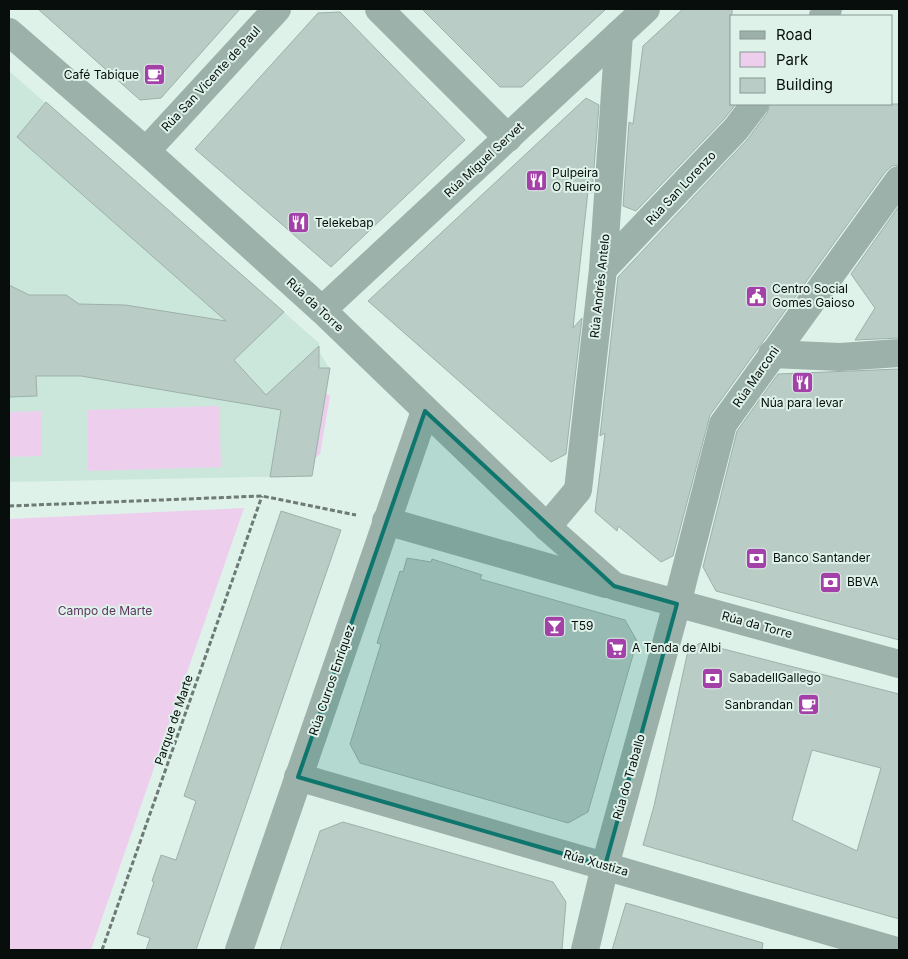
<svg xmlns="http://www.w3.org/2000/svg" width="908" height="959" font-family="Inter,sans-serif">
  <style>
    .built { fill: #cbe7dc }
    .green { fill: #edcfed }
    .building { fill: #b9ccc5; stroke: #9eb1a9; fill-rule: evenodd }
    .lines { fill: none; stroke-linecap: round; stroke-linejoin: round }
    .path { stroke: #6d7a75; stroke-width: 3; stroke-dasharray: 5 2.5; stroke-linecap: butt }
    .minor { stroke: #9bb1a9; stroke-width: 28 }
    .marked { fill: #0f766e; fill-opacity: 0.2; stroke: #0f766e; stroke-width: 4; stroke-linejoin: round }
    .labels { text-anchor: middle; stroke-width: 4; stroke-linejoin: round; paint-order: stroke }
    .poi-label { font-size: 12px; fill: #070e0b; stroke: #def2ea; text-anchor: start }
    .street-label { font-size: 12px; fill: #070e0b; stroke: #def2ea }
    .park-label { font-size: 12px; fill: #5f3461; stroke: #def2ea }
  </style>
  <rect width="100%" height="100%" fill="#def2ea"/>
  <path class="built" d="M9 71 319 343 320 353 329 368 311 476 9 482Z"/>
  <g class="green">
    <path d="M323 391 330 396 320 454 315 458Z"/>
    <path d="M219 406 221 467 88 471 87 410Z"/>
    <path d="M41 411 42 456 9 457V412Z"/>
    <path d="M244 508 91 950H9V519Z"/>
  </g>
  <g class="building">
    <path d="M38 9H240L161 98 140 100Z"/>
    <path d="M422 9H606L522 87H500Z"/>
    <path d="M683 9H732V104H736L724 119 636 211 623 206 629 122 633 124 643 46Z"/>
    <path d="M340 12 465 140 331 267 195 149 318 13Z"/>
    <path d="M586 98 599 105 592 193 588 191 573 328 582 318 566 454 551 462 368 301Z"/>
    <path d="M46 102 284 312 234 360 266 395 319 346V368H330L312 476 270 477 281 410 81 376H36L37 396 9 397V285L29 295H66L79 304 125 305 226 321 17 137Z"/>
    <path d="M770 104H899V165L892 166 886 171 710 415 673 556 661 562 618 526 617 531 595 512 605 433 600 436 618 277 747 140 767 113Z"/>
    <path d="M899 206V338L855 340 875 308 851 274Z"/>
    <path d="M899 369V640L716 591 703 567 737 431 778 374Z"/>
    <path d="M281 511 341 530 196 950H146L150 938 137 934 154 882 152 881 161 855 176 860 196 801 184 796Z"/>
    <path d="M407 558 431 562 432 559 482 575 480 579 625 620 637 641 588 812 568 823 360 763 350 744 381 644 377 643 400 571 403 572Z"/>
    <path d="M700 643 899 694V919L643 845 654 806 687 655 689 650ZM812 750 881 768 857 851 792 820Z"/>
    <path d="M343 822 553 882 566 902 562 950H280L320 831Z"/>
    <path d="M626 903 763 943 762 950H612Z"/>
  </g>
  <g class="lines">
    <g class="path">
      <path d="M9 506 262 496 356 515"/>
      <path d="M102 950 262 496"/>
    </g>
    <g class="minor">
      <path d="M379 9 508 138"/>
      <path d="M823 16 828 9"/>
      <path d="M9 32 146 151 322 310 547 527 614 586 899 664"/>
      <path d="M146 151 277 9"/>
      <path d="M603 269 736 129 755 104"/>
      <path d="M322 310 646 9"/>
      <path d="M772 354 840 357 899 353"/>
      <path d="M386 521 606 584"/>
      <path d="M547 527 578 490 603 269 619 34"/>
      <path d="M298 777 893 950"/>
      <path d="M239 950 425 411"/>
      <path d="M585 950 605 866 677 604 723 424 899 180"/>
    </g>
  </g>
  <path class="marked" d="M425 411 614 586 677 604 605 866 298 777Z"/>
  <defs>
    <symbol id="cafe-square" viewBox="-11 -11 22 22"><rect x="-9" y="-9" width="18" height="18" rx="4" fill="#a341a8" stroke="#def2ea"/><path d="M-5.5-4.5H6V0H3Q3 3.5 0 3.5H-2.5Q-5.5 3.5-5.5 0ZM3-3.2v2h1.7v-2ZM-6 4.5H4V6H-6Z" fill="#fff"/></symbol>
    <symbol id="restaurant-square" viewBox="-11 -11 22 22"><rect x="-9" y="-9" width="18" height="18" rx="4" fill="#a341a8" stroke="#def2ea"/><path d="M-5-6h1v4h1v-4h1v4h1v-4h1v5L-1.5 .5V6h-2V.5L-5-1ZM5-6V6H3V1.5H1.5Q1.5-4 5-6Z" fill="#fff"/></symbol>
    <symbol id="civic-square" viewBox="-11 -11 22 22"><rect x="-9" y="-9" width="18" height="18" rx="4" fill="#a341a8" stroke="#def2ea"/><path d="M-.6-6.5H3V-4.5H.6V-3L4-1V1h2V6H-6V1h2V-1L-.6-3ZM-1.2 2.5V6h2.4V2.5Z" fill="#fff"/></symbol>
    <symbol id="bank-square" viewBox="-11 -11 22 22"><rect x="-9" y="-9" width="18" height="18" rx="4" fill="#a341a8" stroke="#def2ea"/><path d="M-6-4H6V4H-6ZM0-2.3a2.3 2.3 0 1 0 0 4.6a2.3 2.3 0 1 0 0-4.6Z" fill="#fff"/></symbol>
    <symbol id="bar-square" viewBox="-11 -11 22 22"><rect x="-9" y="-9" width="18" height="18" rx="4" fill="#a341a8" stroke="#def2ea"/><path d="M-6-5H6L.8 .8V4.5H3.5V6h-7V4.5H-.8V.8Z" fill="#fff"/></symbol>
    <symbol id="supermarket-square" viewBox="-11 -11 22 22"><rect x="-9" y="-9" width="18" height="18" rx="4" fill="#a341a8" stroke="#def2ea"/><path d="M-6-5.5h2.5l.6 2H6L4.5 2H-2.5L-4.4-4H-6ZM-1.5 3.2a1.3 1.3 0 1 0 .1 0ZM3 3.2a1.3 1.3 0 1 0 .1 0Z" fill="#fff"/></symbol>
  </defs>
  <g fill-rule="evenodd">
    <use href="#cafe-square" x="142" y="62" width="25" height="25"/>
    <use href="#restaurant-square" x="524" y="168" width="25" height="25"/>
    <use href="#restaurant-square" x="286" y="210" width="25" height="25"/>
    <use href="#civic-square" x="744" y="284" width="25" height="25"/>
    <use href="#restaurant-square" x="790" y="370" width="25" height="25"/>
    <use href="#bank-square" x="744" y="546" width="25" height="25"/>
    <use href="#bank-square" x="818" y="570" width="25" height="25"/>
    <use href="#bar-square" x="542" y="614" width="25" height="25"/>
    <use href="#supermarket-square" x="604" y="636" width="25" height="25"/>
    <use href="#bank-square" x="700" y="666" width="25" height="25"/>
    <use href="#cafe-square" x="796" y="692" width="25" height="25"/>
  </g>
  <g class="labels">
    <g class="poi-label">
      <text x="139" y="79" text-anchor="end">Café Tabique</text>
      <text x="552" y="177">Pulpeira<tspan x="552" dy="14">O Rueiro</tspan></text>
      <text x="315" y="227">Telekebap</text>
      <text x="772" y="293">Centro Social<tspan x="772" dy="14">Gomes Gaioso</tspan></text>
      <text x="802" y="407" text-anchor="middle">Núa para levar</text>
      <text x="773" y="562">Banco Santander</text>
      <text x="847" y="586">BBVA</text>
      <text x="571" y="630">T59</text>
      <text x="632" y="652">A Tenda de Albi</text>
      <text x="729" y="682">SabadellGallego</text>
      <text x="793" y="709" text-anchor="end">Sanbrandan</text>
    </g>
    <g class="street-label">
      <text transform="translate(211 79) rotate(-47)" y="4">Rúa San Vicente de Paul</text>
      <text transform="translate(484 160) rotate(-43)" y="4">Rúa Miguel Servet</text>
      <text transform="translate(681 188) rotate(-47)" y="4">Rúa San Lorenzo</text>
      <text transform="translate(600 286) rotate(-84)" y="4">Rúa Andrés Antelo</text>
      <text transform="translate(315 305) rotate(43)" y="4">Rúa da Torre</text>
      <text transform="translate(756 377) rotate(-55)" y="4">Rúa Marconi</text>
      <text transform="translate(757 625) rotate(15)" y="4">Rúa da Torre</text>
      <text transform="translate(332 680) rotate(-71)" y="4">Rúa Curros Enríquez</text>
      <text transform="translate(174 720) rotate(-71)" y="4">Parque de Marte</text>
      <text transform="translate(629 777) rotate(-74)" y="4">Rúa do Traballo</text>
      <text transform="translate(596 863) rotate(16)" y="4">Rúa Xustiza</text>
    </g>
    <g class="park-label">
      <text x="105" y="615">Campo de Marte</text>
    </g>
  </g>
  <rect width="908" height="959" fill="none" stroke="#070e0b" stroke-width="20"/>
  <rect x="730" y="15" width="162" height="90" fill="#def2ea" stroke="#889791"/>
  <rect x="740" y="31" width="25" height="8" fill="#9bb1a9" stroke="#889791"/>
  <text x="776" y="40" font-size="15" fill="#070e0b">Road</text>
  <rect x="740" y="52" width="25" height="15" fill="#edcfed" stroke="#889791"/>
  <text x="776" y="65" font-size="15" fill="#070e0b">Park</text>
  <rect x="740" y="78" width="25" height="15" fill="#b9ccc5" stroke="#889791"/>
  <text x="776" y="90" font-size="15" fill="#070e0b">Building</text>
</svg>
